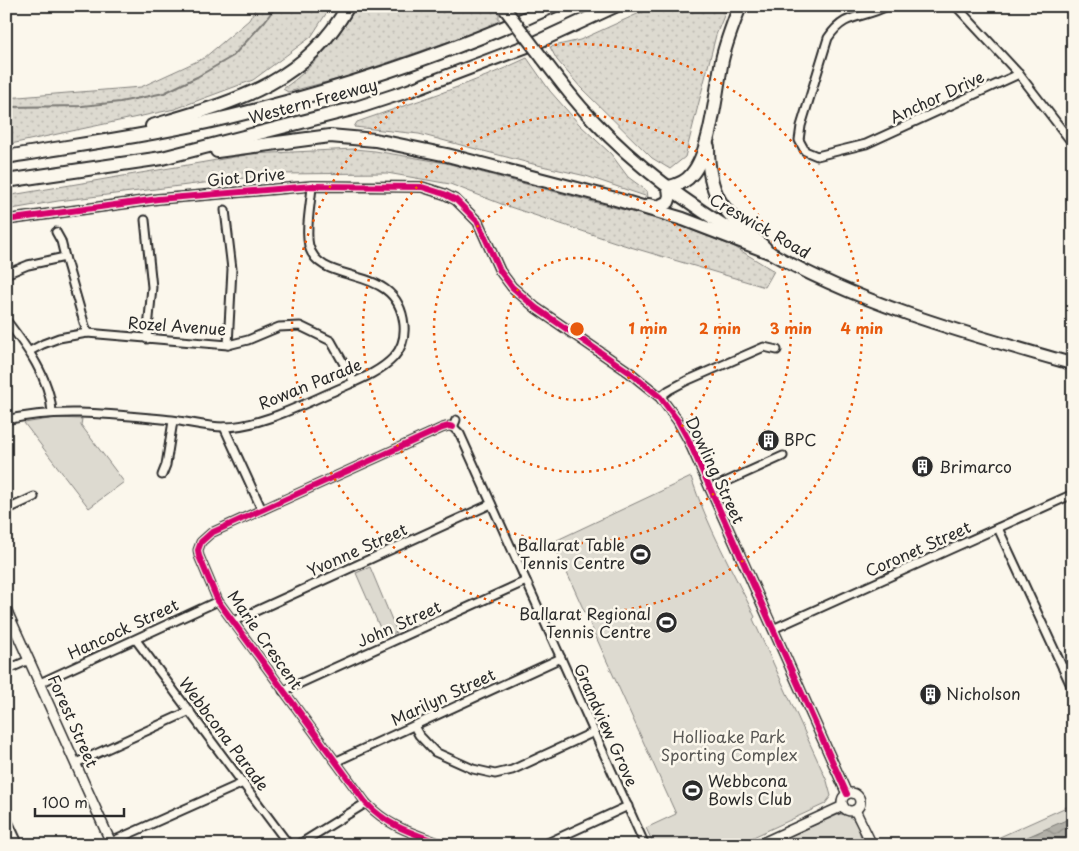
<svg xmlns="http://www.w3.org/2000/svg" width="1079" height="851" font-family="'Playpen Sans',sans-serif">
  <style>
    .grass { fill: url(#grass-dots); stroke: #84827e }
    .park { fill: #dddad0; stroke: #84827e }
    .water { fill: url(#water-waves); stroke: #7b7a75 }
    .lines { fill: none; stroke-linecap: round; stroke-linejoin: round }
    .stream { stroke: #7b7a75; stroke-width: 2 }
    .minor-casing { stroke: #2b2b2b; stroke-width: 11 }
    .tertiary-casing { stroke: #2b2b2b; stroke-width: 12 }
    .trunk-casing { stroke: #2b2b2b; stroke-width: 15 }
    .motorway-casing { stroke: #2b2b2b; stroke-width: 16 }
    .minor { stroke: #fbf7ec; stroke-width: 7 }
    .tertiary { stroke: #fbf7ec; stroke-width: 9 }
    .trunk { stroke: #fbf7ec; stroke-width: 11 }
    .motorway { stroke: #fbf7ec; stroke-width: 12 }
    .trunk-bridge-casing { stroke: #2b2b2b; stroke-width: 15; stroke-linecap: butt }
    .trunk-bridge { stroke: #fbf7ec; stroke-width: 11 }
    .cycleway-casing { stroke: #fbf7ec; stroke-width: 9 }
    .cycleway { stroke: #d6006c; stroke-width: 6 }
    .ring { fill: none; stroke: #e8590c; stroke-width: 2.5; stroke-dasharray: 2.5 5 }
    .labels { text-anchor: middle; stroke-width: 5; stroke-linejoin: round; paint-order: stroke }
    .street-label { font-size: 16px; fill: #2b2b2b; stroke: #fbf7ec }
    .poi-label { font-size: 16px; fill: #2b2b2b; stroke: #fbf7ec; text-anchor: start }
    .park-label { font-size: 16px; fill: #585754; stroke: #fbf7ec }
    .centre { fill: #e8590c; stroke: #fbf7ec; stroke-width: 2.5 }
    .ring-label { font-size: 15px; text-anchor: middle; font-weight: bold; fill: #e8590c; stroke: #fbf7ec; stroke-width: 5; stroke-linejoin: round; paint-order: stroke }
  </style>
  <defs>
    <pattern id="grass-dots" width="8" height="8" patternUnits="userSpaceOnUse" patternTransform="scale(1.25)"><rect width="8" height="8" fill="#dddad0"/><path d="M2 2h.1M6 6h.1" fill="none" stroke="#bebbb3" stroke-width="1.8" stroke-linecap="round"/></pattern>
    <pattern id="water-waves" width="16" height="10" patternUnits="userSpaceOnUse" patternTransform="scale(1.25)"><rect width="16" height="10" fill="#b1afa7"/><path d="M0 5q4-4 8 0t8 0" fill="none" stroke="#908f88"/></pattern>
  </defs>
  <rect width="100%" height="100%" fill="#fbf7ec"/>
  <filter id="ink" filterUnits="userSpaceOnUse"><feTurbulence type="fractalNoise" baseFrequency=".02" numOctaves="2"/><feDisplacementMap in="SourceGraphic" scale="10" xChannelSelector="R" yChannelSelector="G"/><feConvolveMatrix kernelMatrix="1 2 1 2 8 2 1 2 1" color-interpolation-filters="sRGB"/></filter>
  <g filter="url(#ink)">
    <g class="grass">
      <path d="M257 6H331L311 37 253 80 175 109 6 145V98L141 87 204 58 249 20Z"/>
      <path d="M357 6H495L499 14V24L346 77 288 92 283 89C314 67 338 38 357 6Z"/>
      <path d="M655 6H728L716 35 685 157 670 169 652 158 581 88 557 60 550 47 580 40Z"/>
      <path d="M527 58 550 91 579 124 611 154 628 177 647 191 648 197 586 176 533 164 419 134 354 127 357 122C414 102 473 84 527 58Z"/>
      <path d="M354 149 375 151 446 163 673 223 733 246 774 271 765 287 627 246 504 205 450 184 387 173 277 174 58 201 6 210V196L252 154Z"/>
    </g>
    <g class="park">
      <path d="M55 418 82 419 81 425 124 482 89 508 24 423Z"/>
      <path d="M691 477C707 526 733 571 755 617L753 619 827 781 831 796 825 804 736 845H654L646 828 676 814 553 542Z"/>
      <path d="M370 567 397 632 384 637 356 573Z"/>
      <path d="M1073 804V845H982Z"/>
      <path d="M840 814C857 816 860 830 862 845H770Z"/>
    </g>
    <path class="water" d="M1073 817V845H1009Z"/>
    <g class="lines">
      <path class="stream" d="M6 107 82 106 120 102 164 93 197 77 233 56 265 21 276 6"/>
      <defs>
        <g id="minor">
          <path d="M887 6C862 20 846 11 828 38L801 126 799 140 805 151 817 156 866 144 1019 74"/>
          <path d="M956 6 1019 74 1073 144"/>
          <path d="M225 210 232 269 228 345"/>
          <path d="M145 220 152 287 147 339"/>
          <path d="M56 232 61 241 65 257"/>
          <path d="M6 274 28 265 65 257 87 333"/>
          <path d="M6 320C26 346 50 378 52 412"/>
          <path d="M30 351 43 344 59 338 87 333 228 345 248 340 279 327 300 326 331 341 354 382"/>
          <path d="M660 397 669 390 686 381 764 347 777 350"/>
          <path d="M6 420C59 407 118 415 172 420 189 422 207 427 224 427 259 427 301 405 332 392 353 382 378 374 394 357 402 348 405 337 404 325 398 261 320 288 309 246 305 229 311 203 312 186"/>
          <path d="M224 427 262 510"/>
          <path d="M453 427 460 434 645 845"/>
          <path d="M453 427 456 420"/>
          <path d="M162 475 166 465 173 421"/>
          <path d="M710 489 783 456"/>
          <path d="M6 510 34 497"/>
          <path d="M998 528 1073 690"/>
          <path d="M234 621 491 504"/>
          <path d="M773 629 1073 494"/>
          <path d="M136 640 289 845"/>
          <path d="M1063 669 1073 665"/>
          <path d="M6 670 29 660"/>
          <path d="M40 683 218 601"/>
          <path d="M283 691 526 581"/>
          <path d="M414 726 419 735 435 752 473 769 495 774 512 770 594 732"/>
          <path d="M337 761 561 658"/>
          <path d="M76 763 190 711"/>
          <path d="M6 817 19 845"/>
          <path d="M111 842 243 783"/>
          <path d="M298 845 366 803"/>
          <path d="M445 845C413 833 390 828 366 803L218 601 199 556 198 550 201 542 211 533 442 428 449 426 453 427"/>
          <path d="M543 845 628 806"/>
        </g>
        <g id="tertiary">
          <path d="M6 220 158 199 312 186 422 187 444 194 456 200 478 222 500 271 512 287 536 308 629 372 660 397 678 421 688 439 847 794"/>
          <path d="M6 609 112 845"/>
          <circle cx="851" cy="802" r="9"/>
          <path d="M855 810 872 845"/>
          <path d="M758 845 843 806"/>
        </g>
        <g id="trunk">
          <path d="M543 59C559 80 575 102 594 121 638 168 692 207 748 240"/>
          <path d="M762 248C857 304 967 334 1073 364"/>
        </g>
        <g id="motorway">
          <path d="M152 126C233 102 304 85 348 6"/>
          <path d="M708 147C708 203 728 213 765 248"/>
          <path d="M217 151 330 136 375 140 447 155 612 198 683 219 769 252"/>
          <path d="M6 157C87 143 169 133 249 112 353 85 456 51 553 6"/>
          <path d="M6 181 162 158 356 108 408 91 535 43 615 6"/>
          <path d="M649 205 658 207 668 202 670 196 669 187C678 185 686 182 692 174 711 152 716 90 722 60 726 42 733 24 740 6"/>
        </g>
      </defs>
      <use href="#minor" class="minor-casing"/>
      <use href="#tertiary" class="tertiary-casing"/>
      <use href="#trunk" class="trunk-casing"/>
      <use href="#motorway" class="motorway-casing"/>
      <use href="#minor" class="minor"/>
      <use href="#tertiary" class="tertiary"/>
      <use href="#trunk" class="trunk"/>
      <use href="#motorway" class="motorway"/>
      <defs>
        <path id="trunk-bridge" d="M505 9 543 59"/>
      </defs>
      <use href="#trunk-bridge" class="trunk-bridge-casing"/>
      <use href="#trunk-bridge" class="trunk-bridge"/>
      <defs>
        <g id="cycleway">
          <path d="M6 220 158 199 312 186 422 187 444 194 456 200 478 222 500 271 512 287 536 308 629 372 660 397 678 421 688 439 847 794"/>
          <path d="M445 845C413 833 390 828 366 803L218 601 199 556 198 550 201 542 211 533 442 428 449 426 453 427"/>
        </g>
      </defs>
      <use href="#cycleway" class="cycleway-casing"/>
      <use href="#cycleway" class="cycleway"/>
    </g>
  </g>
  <g class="ring">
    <circle cx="577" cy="329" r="71"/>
    <circle cx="577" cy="329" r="143"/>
    <circle cx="577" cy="329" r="214"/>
    <circle cx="577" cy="329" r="285"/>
  </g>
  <defs>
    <symbol id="building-disc" viewBox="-11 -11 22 22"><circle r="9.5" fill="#2b2b2b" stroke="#fbf7ec"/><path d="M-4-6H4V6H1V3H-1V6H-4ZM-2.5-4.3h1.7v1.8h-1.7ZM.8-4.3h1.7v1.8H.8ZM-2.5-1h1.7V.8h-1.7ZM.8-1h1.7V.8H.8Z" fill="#fff"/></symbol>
    <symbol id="stadium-disc" viewBox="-11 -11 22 22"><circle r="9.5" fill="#2b2b2b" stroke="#fbf7ec"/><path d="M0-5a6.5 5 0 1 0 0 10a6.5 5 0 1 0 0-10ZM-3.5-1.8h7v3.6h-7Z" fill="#fff"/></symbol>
  </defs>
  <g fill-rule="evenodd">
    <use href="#building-disc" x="756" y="428" width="25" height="25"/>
    <use href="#building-disc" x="910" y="454" width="25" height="25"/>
    <use href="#stadium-disc" x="628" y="542" width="25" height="25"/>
    <use href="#stadium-disc" x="654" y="610" width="25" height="25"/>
    <use href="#building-disc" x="918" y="682" width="25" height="25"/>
    <use href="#stadium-disc" x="680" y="778" width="25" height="25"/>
  </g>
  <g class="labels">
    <g class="street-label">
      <text transform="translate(937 97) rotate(-25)" y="6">Anchor Drive</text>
      <text transform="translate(313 101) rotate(-15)" y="6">Western Freeway</text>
      <text transform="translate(246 177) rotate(-5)" y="6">Giot Drive</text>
      <text transform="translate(760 226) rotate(30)" y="6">Creswick Road</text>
      <text transform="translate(177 326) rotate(4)" y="6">Rozel Avenue</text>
      <text transform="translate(310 384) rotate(-22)" y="6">Rowan Parade</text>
      <text transform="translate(715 470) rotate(65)" y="6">Dowling Street</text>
      <text transform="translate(918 549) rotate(-24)" y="6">Coronet Street</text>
      <text transform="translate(357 550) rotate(-24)" y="6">Yvonne Street</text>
      <text transform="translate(399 624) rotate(-24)" y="6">John Street</text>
      <text transform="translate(123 629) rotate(-25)" y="6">Hancock Street</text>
      <text transform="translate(265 640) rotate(55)" y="6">Marie Crescent</text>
      <text transform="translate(443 697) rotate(-25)" y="6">Marilyn Street</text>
      <text transform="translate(73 721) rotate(66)" y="6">Forest Street</text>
      <text transform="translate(606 725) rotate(66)" y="6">Grandview Grove</text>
      <text transform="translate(224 734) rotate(53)" y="6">Webbcona Parade</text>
    </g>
    <g class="poi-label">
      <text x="784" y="446">BPC</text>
      <text x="939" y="473">Brimarco</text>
      <text x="625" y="551" text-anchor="end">Ballarat Table<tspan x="625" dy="18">Tennis Centre</tspan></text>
      <text x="651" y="620" text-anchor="end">Ballarat Regional<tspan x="651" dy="18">Tennis Centre</tspan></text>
      <text x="946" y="700">Nicholson</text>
      <text x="708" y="787">Webbcona<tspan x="708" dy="18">Bowls Club</tspan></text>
    </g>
    <g class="park-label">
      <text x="729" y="743">Hollioake Park<tspan x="729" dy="18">Sporting Complex</tspan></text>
    </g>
  </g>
  <circle cx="577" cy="329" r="8" class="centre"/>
  <g class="ring-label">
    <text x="648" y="334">1 min</text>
    <text x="720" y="334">2 min</text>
    <text x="791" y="334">3 min</text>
    <text x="862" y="334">4 min</text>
  </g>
  <rect width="1079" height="851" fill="none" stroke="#fbf7ec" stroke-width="25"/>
  <rect x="12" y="12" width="1054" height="826" fill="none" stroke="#2b2b2b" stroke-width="2" filter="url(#ink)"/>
  <path d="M35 808v8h89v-8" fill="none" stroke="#2b2b2b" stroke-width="2.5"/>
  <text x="42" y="808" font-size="15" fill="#2b2b2b" stroke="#fbf7ec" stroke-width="4" paint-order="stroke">100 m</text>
</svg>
